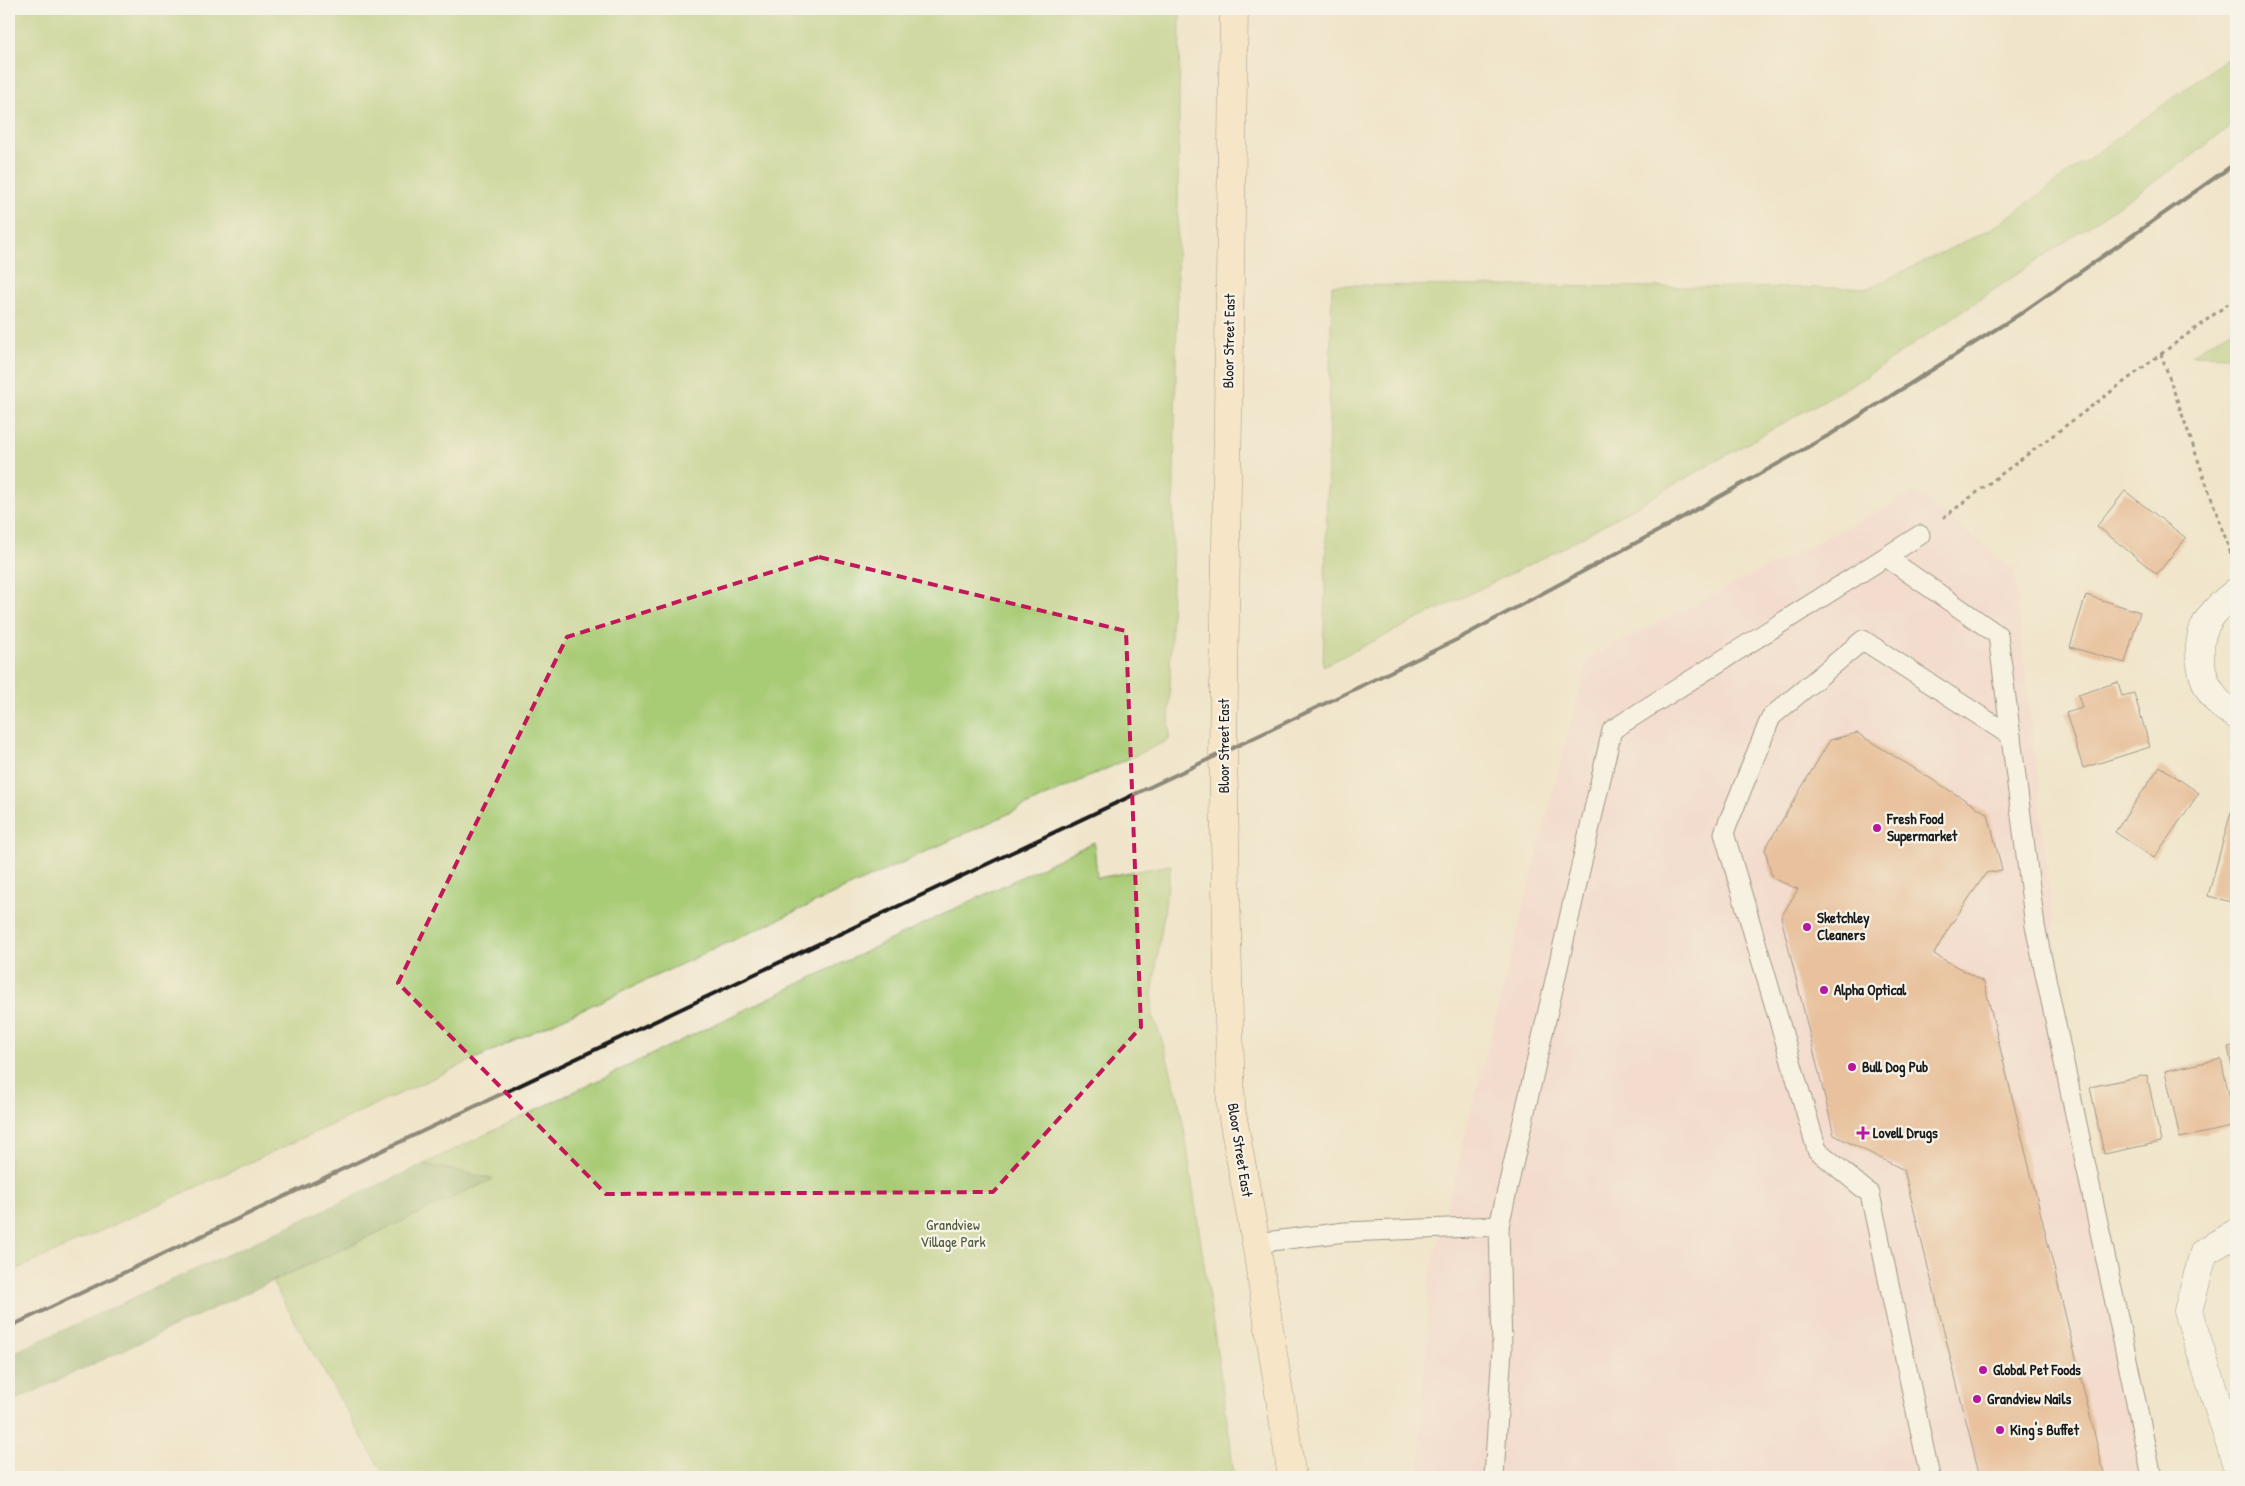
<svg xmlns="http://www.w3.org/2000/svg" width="2245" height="1486" font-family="'Patrick Hand',sans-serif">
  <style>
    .built { fill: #f7cfd1 }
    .green { fill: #a8cb74; stroke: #627448 }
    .forest { fill: #86af66; stroke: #516641 }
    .building { fill: #df9667 }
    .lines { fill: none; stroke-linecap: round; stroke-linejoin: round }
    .lane-casing { stroke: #3c3a36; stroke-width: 21 }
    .street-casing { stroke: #3c3a36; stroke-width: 29 }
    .secondary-casing { stroke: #3c3a36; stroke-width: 29 }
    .path { stroke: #3c3a36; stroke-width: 3; stroke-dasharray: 4 4; stroke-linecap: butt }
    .lane { stroke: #fff; stroke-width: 19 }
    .street { stroke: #fff; stroke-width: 28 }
    .secondary { stroke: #fee4c5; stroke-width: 28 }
    .rail { stroke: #1c1c1c; stroke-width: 4 }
    .marked { fill: none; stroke: #c2185b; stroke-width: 4; stroke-dasharray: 10 6; stroke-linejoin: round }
    .poi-dot { fill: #b5179e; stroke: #f7f3e8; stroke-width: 2 }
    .labels { text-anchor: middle; stroke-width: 4.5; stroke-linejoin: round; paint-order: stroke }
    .street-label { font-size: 15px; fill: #1c1c1c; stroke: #f7f3e8 }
    .poi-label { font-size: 15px; font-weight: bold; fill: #1c1c1c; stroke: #f7f3e8; text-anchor: start }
    .park-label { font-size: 15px; fill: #4d593b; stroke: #f7f3e8 }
  </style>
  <rect width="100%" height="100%" fill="#f7f3e8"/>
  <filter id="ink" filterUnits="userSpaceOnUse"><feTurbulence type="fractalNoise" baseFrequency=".02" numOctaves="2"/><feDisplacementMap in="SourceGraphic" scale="10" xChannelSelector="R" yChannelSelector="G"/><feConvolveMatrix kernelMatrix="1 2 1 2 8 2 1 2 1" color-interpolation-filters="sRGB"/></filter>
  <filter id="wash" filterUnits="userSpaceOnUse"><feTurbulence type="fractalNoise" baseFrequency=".0096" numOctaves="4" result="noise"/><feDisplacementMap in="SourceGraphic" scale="20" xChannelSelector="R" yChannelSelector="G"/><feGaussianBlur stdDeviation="1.12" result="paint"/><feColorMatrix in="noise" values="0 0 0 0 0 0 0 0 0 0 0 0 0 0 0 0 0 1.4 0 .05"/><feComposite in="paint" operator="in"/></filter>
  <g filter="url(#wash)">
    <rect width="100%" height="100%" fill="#f0e5cb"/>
    <path class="built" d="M1916 492 2014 570 2073 1098 2153 1477H1419L1429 1277 1587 659Z"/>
    <g class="green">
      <path d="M9 9H1180L1177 319 1169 740 9 1273Z"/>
      <path d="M2236 52V121L2192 156 1865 377 1557 551 1323 666 1332 285 1869 288 1993 228Z"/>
      <path d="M2236 327V356L2191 355Z"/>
      <path d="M1094 842 1097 878 1171 865 1152 995 1153 1017 1161 1037 1177 1093 1184 1128 1230 1440 1234 1477H385L272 1282 493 1179 424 1164Z"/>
    </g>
    <path class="forest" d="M424 1164 493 1179 9 1403V1355Z"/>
    <g id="blocks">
      <g class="building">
        <path d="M2125 491 2186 538 2157 574 2097 526Z"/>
        <path d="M2086 595 2140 612 2125 663 2070 647Z"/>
        <path d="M2118 682 2122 696 2134 693 2150 747 2083 768 2066 713 2082 708 2078 695Z"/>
        <path d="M1857 733 1988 814 2002 870 1986 873 1948 929 1934 954 1984 982 2105 1477H1980L1904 1170 1834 1135 1781 917 1798 889 1772 878 1765 849 1830 740Z"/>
        <path d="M2160 766 2199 793 2154 858 2115 832Z"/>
        <path d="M2231 812 2236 814V903L2208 896Z"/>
        <path d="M2236 1045V1083H2235L2228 1047Z"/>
        <path d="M2221 1059 2236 1126 2180 1138 2165 1071Z"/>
        <path d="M2147 1075 2161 1142 2104 1154 2090 1087Z"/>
      </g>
    </g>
  </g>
  <g filter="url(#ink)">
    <use href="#blocks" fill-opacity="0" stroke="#3c3a36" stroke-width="1"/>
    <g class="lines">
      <defs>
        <g id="lane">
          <path d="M1886 557 1998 635 2035 926 2152 1477"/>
          <path d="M1256 1243 1345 1232 1499 1226"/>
          <path d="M1494 1477 1502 1349 1499 1226 1612 730 1920 535"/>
          <path d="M1930 1477 1870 1194 1817 1150 1724 833 1771 717 1863 640 2011 736"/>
        </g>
        <g id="street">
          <path d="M2236 592C2227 599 2218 607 2211 616 2192 641 2199 682 2220 704 2224 708 2231 711 2236 715"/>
          <path d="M2236 1233 2204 1252 2188 1311 2236 1463"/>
        </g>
        <path id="secondary" d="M1234 9 1223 752 1231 1108 1256 1243 1292 1477"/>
      </defs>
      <use href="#lane" class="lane-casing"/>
      <use href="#street" class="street-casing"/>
      <use href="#secondary" class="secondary-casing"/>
      <g class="path">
        <path d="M2161 354 2236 298"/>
        <path d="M1943 518 2161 354 2233 560"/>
      </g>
      <use href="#lane" class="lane"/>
      <use href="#street" class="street"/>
      <use href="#secondary" class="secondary"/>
      <path class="rail" d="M9 1327 1262 734 1458 639 1658 531 1831 434 2023 312 2236 163"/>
    </g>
  </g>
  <path d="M0 0H2245V1486H0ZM819 557 1126 631 1141 1027 993 1192 606 1194 398 983 567 637Z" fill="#f0e5cb" fill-opacity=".55" fill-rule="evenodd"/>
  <path class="marked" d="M819 557 1126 631 1141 1027 993 1192 606 1194 398 983 567 637Z"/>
  <g class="poi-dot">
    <circle cx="1877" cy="828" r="5"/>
    <circle cx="1807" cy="927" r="5"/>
    <circle cx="1824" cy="990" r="5"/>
    <circle cx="1852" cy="1067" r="5"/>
    <path d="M1860.5 1125.5h5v5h5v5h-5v5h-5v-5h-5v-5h5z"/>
    <circle cx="1983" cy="1370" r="5"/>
    <circle cx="1977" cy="1399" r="5"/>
    <circle cx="2000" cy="1430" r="5"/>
  </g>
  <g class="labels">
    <g class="street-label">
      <text transform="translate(1229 341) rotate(-89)" y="5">Bloor Street East</text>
      <text transform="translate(1224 746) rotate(-90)" y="5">Bloor Street East</text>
      <text transform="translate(1240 1150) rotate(81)" y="5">Bloor Street East</text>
    </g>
    <g class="poi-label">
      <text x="1887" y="824">Fresh Food<tspan x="1887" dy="17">Supermarket</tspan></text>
      <text x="1817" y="923">Sketchley<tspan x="1817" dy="17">Cleaners</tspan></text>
      <text x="1834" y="995">Alpha Optical</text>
      <text x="1862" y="1072">Bull Dog Pub</text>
      <text x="1873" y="1138">Lovell Drugs</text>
      <text x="1993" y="1375">Global Pet Foods</text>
      <text x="1987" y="1404">Grandview Nails</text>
      <text x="2010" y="1435">King's Buffet</text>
    </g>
    <g class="park-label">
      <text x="953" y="1230">Grandview<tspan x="953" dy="17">Village Park</tspan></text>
    </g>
  </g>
  <rect width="2245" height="1486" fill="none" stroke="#f7f3e8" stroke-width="30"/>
</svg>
